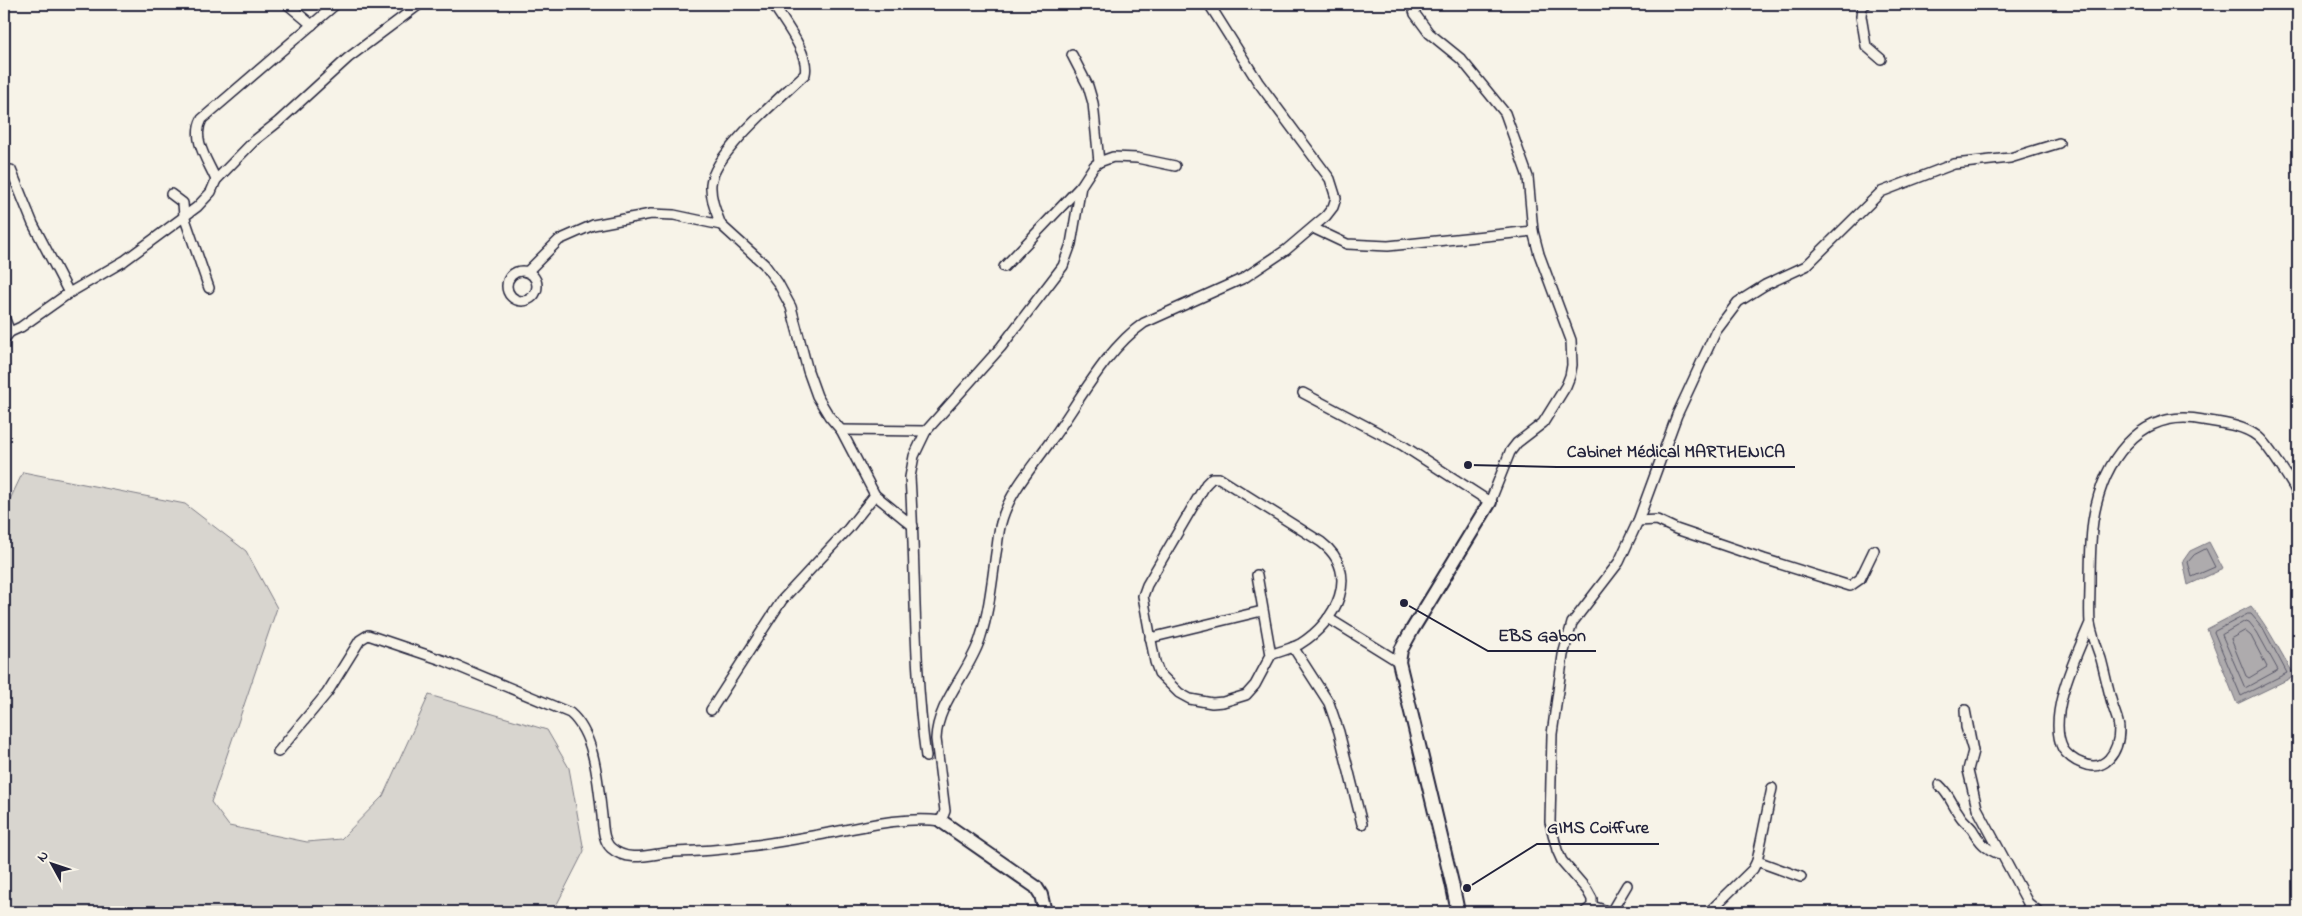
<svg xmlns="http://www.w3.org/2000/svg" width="2302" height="916" font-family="'Indie Flower',sans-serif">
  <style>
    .green { fill: #d8d5cf; stroke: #7d7c85 }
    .water { fill: #aeabad; stroke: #76747f }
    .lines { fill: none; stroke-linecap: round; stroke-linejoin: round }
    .shore { stroke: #5a5969; stroke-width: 1 }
    .street-casing { stroke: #22223b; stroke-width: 12 }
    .secondary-casing { stroke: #22223b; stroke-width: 16 }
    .street { stroke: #f7f3e8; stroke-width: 9 }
    .secondary { stroke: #f7f3e8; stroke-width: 12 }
    .leader { fill: none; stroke: #22223b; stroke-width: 2 }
    .callout-dot { fill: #22223b; stroke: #f7f3e8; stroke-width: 2 }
    .callout-label { font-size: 18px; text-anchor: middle; font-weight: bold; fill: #22223b; stroke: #f7f3e8; stroke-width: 4.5; stroke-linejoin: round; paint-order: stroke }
  </style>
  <rect width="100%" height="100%" fill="#f7f3e8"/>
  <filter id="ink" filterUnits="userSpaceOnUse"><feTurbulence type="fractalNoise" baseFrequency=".02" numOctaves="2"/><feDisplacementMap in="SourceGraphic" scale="10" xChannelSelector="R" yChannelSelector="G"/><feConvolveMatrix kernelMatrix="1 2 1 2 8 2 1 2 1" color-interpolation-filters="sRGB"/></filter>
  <g filter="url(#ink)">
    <path class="green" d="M23 472 185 504 246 551 277 608 211 802 229 826 307 842 341 839 383 796 429 695 547 730 569 768 584 851 553 912H4V512Z"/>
    <g class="water">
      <path d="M2209 542 2223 569 2188 585 2183 561 2190 551Z"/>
      <path d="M2251 606C2269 628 2280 652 2295 676L2237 704 2207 629Z"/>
    </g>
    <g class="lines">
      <g class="shore">
        <path d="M2206 549 2215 567 2192 577 2188 562 2194 555Z"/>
        <path d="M2248 614H2251L2263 628 2287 673 2241 696 2214 632Z"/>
        <path d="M2246 621 2249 622 2257 632 2278 670 2245 688 2222 635Z"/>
        <path d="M2245 631 2251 636 2267 667 2249 678 2246 676 2231 639Z"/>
      </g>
      <defs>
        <g id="street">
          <path d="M287 4 312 25"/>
          <path d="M1866 4 1862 6 1861 16 1866 46 1881 59"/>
          <path d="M1072 55 1088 86 1093 103 1099 162"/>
          <path d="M11 170 33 224 69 293"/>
          <path d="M216 180 254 141 278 122 348 58 420 4"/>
          <path d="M171 194 183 203 184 216 209 288"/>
          <path d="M721 225C716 212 710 198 711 184 714 153 781 97 805 74 810 54 783 21 773 4"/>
          <path d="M1313 228 1347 244 1388 246 1533 231"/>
          <path d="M1004 267 1081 186"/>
          <circle cx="522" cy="286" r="15"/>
          <path d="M527 272 559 240 593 225 651 214 674 215 721 225 764 264 778 283 791 307 808 371 817 396 829 416 841 430 875 495 913 526"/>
          <path d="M4 317 10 332"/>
          <path d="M4 339 10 332 21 327 69 293 124 261 197 207 211 192 216 180C208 161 191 139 202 119L336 4"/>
          <path d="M1303 393 1402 445 1490 502 1510 452 1517 443 1543 423 1566 386 1570 376 1572 365 1571 340 1539 254 1533 231 1528 177 1505 113 1461 59 1429 33 1415 14 1412 4"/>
          <path d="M841 430 926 431"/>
          <path d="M1638 521 1657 520 1676 529 1764 559 1850 586 1860 579 1874 550"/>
          <path d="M1257 575 1271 655 1255 685 1246 695 1223 702 1212 703 1190 699 1179 693 1159 673 1155 662 1143 596 1147 585 1206 484 1212 478H1219L1321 542C1362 573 1336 622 1300 644 1291 649 1280 651 1271 655"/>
          <path d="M1328 618 1399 662"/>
          <path d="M2090 623C2077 654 2046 716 2063 749 2067 755 2075 761 2081 763 2105 774 2119 752 2119 729 2119 720 2114 712 2112 703 2108 689 2105 674 2101 659 2097 648 2092 635 2090 623 2089 611 2090 597 2090 585 2090 564 2090 543 2093 521 2102 463 2138 407 2203 420 2221 423 2243 425 2257 436 2266 442 2293 484 2298 495"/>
          <path d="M1150 638 1262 611"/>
          <path d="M1293 647 1329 703 1339 732 1362 824"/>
          <path d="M711 710 782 600 848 529 875 495"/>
          <path d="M1973 751 1966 727 1965 710 1973 751 1968 770 1977 808 2028 903 2039 912"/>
          <path d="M278 752 327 693 360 640 368 635 445 661 570 713C596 735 598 785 602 816 603 827 603 841 611 848 629 864 653 853 674 852 725 851 774 843 824 834 862 827 903 816 941 821L945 811 936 739C937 703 969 673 980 639 989 612 992 582 996 553 998 543 998 533 1001 523 1009 492 1034 465 1052 439 1079 402 1106 349 1144 323L1244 278 1286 250 1326 216 1333 207 1336 198 1330 179 1258 82 1209 4"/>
          <path d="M926 757C913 664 916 570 910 477L914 456 926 431 1001 347 1063 266 1071 244 1081 186 1094 166 1099 162 1113 157 1137 158 1175 166"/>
          <path d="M1939 785C1950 795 1951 803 1959 814 1962 820 1968 824 1972 829 1979 841 1986 850 2000 854"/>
          <path d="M1757 861 1801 877"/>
          <path d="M1592 906 1610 912"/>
          <path d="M1585 912 1592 906V899L1587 890 1562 861 1557 850 1550 822 1552 734 1563 655 1572 623 1619 562 1638 521 1677 415 1716 331 1738 302 1765 285 1806 266 1881 192 1954 164 2010 158 2059 143"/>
          <path d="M1611 912 1627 885"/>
          <path d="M1709 912 1753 869 1757 861 1772 788"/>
          <path d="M2023 912 2031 906"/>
        </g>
        <g id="secondary">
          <path d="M941 821 1036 887 1041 895 1045 912"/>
          <path d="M1458 912 1452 883 1399 662 1401 650 1412 630 1490 502"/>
        </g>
      </defs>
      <use href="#street" class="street-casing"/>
      <use href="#secondary" class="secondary-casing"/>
      <use href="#street" class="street"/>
      <use href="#secondary" class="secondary"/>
    </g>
  </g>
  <path class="leader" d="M1468 465L1557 467H1795M1404 603L1488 651H1596M1467 888L1537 844H1659"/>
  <g class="callout-dot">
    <circle cx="1468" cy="465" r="5"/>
    <circle cx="1404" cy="603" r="5"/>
    <circle cx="1467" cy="888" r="5"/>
  </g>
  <g class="callout-label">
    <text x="1676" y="457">Cabinet Médical MARTHENICA</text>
    <text x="1542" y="641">EBS Gabon</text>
    <text x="1598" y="833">GIMS Coiffure</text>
  </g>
  <rect width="2302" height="916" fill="none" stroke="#f7f3e8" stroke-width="20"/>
  <rect x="10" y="10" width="2282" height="896" fill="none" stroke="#22223b" stroke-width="2" filter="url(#ink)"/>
  <g transform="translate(52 864) rotate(310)" stroke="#f7f3e8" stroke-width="4" paint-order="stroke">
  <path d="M0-4L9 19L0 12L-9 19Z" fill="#22223b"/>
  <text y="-8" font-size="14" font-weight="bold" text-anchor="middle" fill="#22223b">N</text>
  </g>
</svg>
